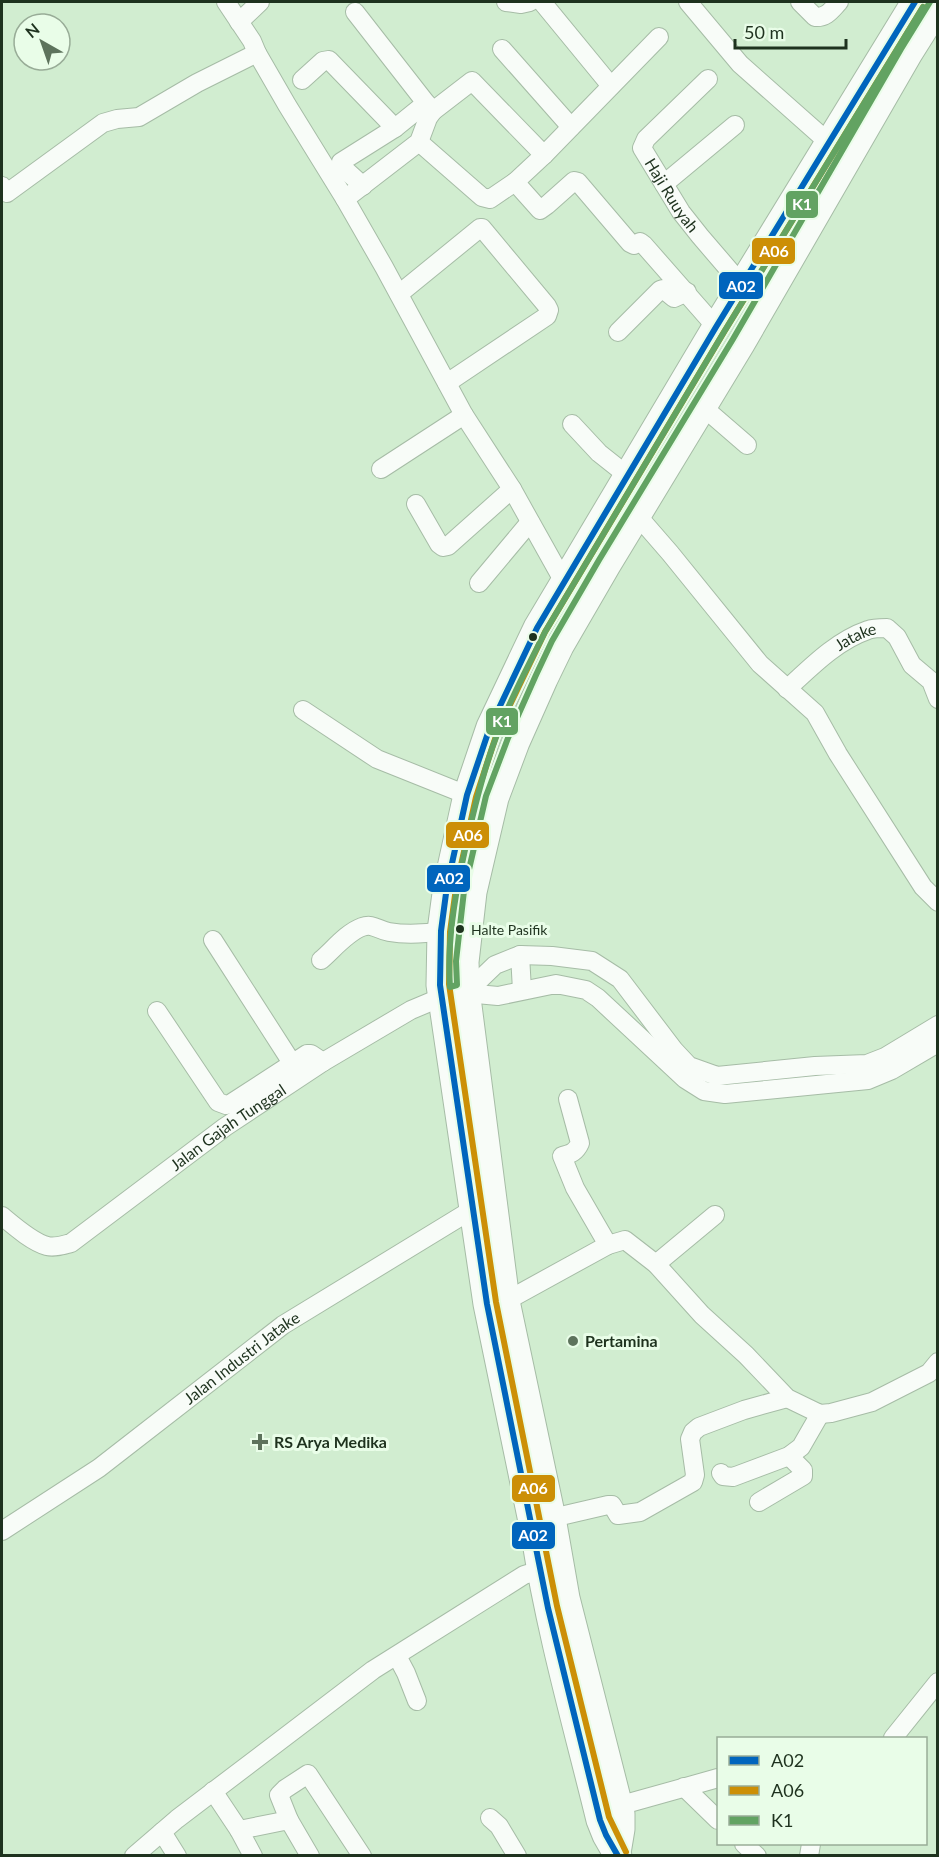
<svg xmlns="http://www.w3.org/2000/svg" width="939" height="1857" font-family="Lato,sans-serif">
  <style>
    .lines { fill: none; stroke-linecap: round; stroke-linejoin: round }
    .minor-casing { stroke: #a6bca6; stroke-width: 20 }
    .highway-casing { stroke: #a6bca6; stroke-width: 29 }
    .minor { stroke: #f8fcf8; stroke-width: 18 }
    .highway { stroke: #f8fcf8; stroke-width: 27 }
    .bus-1-casing { stroke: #e9fde8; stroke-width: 10 }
    .bus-2-casing { stroke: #e9fde8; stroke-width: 10 }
    .bus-3-casing { stroke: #e9fde8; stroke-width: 10 }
    .bus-1 { stroke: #0065bd; stroke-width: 6 }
    .bus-2 { stroke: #cc8f06; stroke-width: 6 }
    .bus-3 { stroke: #62a362; stroke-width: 6 }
    .bus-dot { fill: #1e321e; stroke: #e9fde8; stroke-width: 2 }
    .poi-dot { fill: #5d735c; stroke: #e9fde8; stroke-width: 2 }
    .labels { text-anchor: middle; stroke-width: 6; stroke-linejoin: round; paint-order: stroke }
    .bus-label { font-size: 14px; fill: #1e321e; stroke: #e9fde8; text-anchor: start }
    .street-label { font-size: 16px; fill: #1e321e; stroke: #e9fde8 }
    .poi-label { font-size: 16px; font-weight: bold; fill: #1e321e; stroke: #e9fde8; text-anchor: start }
    .line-badge { stroke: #e9fde8; stroke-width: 2 }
    .badge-label { font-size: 16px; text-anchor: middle; font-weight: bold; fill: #fff }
  </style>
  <rect width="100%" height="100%" fill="#d1edd0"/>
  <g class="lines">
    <defs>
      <g id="minor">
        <path d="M226 2 252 41 257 53 287 105 345 199 384 267 464 415 512 489 569 591"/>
        <path d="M506 2 521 4 530 2"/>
        <path d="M542 2 611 86"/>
        <path d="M688 2 740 64 828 142"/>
        <path d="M800 2 815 17C827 18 832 9 839 2"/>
        <path d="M239 22 260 2"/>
        <path d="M502 49 571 127"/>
        <path id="s1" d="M708 79 646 139 642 148 681 212 700 236 742 285"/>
        <path d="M302 80 323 61 329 60 395 128 341 162V166L363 186"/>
        <path d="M433 111 472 81 544 155"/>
        <path d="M395 128 426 103"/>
        <path d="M419 142 482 197 490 199 515 182 544 155 659 37"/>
        <path d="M515 182 540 210 547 205 574 181 578 182 630 243 634 245 640 242 644 245 716 327"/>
        <path d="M664 184 735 125"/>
        <path d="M2 186 7 193 103 123 117 119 139 117 197 83 257 53"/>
        <path d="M345 199 419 142 428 118 433 111 426 103 355 12"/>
        <path d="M399 294 480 228H482L547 306 549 310 547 316 447 383"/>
        <path d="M618 332 660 290 663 289 674 298 687 292"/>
        <path d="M703 407 747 445"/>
        <path d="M572 424 599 453 628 476"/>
        <path d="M381 469 464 415"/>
        <path d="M416 504 439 544 443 547 448 546 512 489"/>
        <path d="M631 510 637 515 670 553 760 664 815 713 838 754 923 887 938 902"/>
        <path d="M479 583 530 522"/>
        <path id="s2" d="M787 689C811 667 836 641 868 630 873 628 881 628 887 628L897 637 912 665 931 681 938 699"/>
        <path d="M303 710 377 759 467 795"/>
        <path d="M213 940 292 1063"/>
        <path d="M520 955 522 990"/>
        <path d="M321 960C333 950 346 933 362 927 373 923 378 930 389 932 406 935 424 934 441 931"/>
        <path d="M466 993 495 965 520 955 552 956 592 961 620 979 674 1050 689 1066 717 1076 815 1066 867 1064 885 1057 938 1025"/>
        <path d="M157 1011 218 1102 226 1105 230 1104 307 1054H311L323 1062"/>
        <path d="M568 1099 580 1143C576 1152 571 1154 562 1156L575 1188 608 1245"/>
        <path id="s3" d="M2 1216C14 1226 32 1242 47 1246 55 1248 63 1245 71 1243L225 1127 323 1062 411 1010 442 997 466 993 498 996 556 984 586 990 598 998 685 1079 704 1091 725 1094 868 1080 892 1070 938 1043"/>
        <path d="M656 1264 715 1215"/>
        <path d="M497 1302 506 1301 608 1245 625 1240 656 1264 702 1315 746 1355 787 1398 820 1414 831 1413 872 1402 929 1373 938 1362"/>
        <path d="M721 1473 723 1476 733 1477 789 1456 801 1447 820 1414"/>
        <path d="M759 1502 803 1476V1470L789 1456"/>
        <path d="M552 1518 608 1505H612L618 1515 640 1512 693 1482 695 1475 690 1439 693 1432 699 1427 744 1410 787 1398"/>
        <path id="s4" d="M2 1531 99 1468 283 1325 473 1209 481 1207"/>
        <path d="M397 1656 406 1673 417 1701"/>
        <path d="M893 1738 938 1682"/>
        <path d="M684 1787 718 1820"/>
        <path d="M213 1791 239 1830 253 1856"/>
        <path d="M618 1806 718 1778"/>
        <path d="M490 1818 499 1826 517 1856"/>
        <path d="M289 1820 279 1795 285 1789 308 1774 362 1856"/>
        <path d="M239 1830 289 1820 310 1856"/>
        <path d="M162 1832 177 1856"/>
        <path d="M744 1844 757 1856"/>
        <path d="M134 1856 177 1819 373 1670 524 1575 540 1570"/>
        <path d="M809 1856 811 1844"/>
      </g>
      <g id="highway">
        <path d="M617 1853 621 1829V1814L566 1598 552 1518 506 1301 466 990 465 962 473 892 495 798 516 742 544 679 560 646 607 565 741 344 909 53 938 7"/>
        <path d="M618 1856 606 1835 600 1820C577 1726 550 1632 535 1536L487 1304 440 985 441 931 447 886 467 795 490 727 537 628 716 327 915 2"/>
      </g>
    </defs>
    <use href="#minor" class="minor-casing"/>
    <use href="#highway" class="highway-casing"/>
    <use href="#minor" class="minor"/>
    <use href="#highway" class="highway"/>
    <defs>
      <path id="bus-1" d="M618 1856 606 1835 600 1820 548 1608 487 1304 440 985 441 931 447 886 467 795 490 727 537 628 716 327 915 2"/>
      <path id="bus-2" d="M626 1852 609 1817 557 1606 496 1302 449 984 450 932 456 888 476 797 498 730 545 632 724 332 923 7"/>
      <path id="bus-3" d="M923 7 724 332 545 632C529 665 511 697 498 732 482 773 472 816 463 859 454 901 447 944 450 987L457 985 456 961 464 891 486 796 508 738 536 675 552 641 599 560 733 339 901 49 930 2"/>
    </defs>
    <use href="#bus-1" class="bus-1-casing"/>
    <use href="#bus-2" class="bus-2-casing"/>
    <use href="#bus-3" class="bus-3-casing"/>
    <use href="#bus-1" class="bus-1"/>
    <use href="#bus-2" class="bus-2"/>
    <use href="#bus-3" class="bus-3"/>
  </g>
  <g class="bus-dot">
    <circle cx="533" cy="637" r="5"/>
    <circle cx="460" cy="929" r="5"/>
  </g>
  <g class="poi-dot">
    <circle cx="573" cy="1341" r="6"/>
    <path d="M257 1433h6v6h6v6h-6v6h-6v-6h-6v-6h6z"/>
  </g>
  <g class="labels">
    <g class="bus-label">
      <text x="471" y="935">Halte Pasifik</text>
    </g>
    <g class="street-label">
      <text dy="6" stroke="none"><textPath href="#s1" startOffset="152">Haji Ruuyah</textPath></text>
      <text dy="6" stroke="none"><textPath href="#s2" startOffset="87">Jatake</textPath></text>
      <text dy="6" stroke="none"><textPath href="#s3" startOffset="274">Jalan Gajah Tunggal</textPath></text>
      <text dy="6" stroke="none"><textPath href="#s4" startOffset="296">Jalan Industri Jatake</textPath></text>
    </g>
    <g class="poi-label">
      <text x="585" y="1347">Pertamina</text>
      <text x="274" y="1448">RS Arya Medika</text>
    </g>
  </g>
  <g class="line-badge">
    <rect x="785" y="190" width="34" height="29" rx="6" fill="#62a362"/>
    <rect x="751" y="237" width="45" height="28" rx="6" fill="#cc8f06"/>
    <rect x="718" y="271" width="46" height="29" rx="6" fill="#0065bd"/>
    <rect x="485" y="707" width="34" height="29" rx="6" fill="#62a362"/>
    <rect x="445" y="821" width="45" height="28" rx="6" fill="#cc8f06"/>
    <rect x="426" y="864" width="45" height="29" rx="6" fill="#0065bd"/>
    <rect x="511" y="1474" width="45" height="29" rx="6" fill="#cc8f06"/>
    <rect x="511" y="1521" width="45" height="29" rx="6" fill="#0065bd"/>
  </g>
  <g class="badge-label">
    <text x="802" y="210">K1</text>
    <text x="774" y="257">A06</text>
    <text x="741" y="292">A02</text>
    <text x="502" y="727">K1</text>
    <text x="468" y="841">A06</text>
    <text x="449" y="884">A02</text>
    <text x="533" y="1494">A06</text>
    <text x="533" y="1541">A02</text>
  </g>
  <rect width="939" height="1857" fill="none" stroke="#1e321e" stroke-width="6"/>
  <rect x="717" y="1737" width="210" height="108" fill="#e9fde8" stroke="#98ac97" stroke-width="1.5"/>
  <rect x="729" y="1756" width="30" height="9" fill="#0065bd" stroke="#98ac97" stroke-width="1.5"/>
  <text x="771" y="1767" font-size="18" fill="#1e321e">A02</text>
  <rect x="729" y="1786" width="30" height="9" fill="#cc8f06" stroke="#98ac97" stroke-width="1.5"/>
  <text x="771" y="1797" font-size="18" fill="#1e321e">A06</text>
  <rect x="729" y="1816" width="30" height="9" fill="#62a362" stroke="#98ac97" stroke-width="1.5"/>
  <text x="771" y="1827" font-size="18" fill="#1e321e">K1</text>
  <g transform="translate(42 42) rotate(320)"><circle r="28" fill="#e9fde8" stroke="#98ac97" stroke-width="1.5"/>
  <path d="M0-4.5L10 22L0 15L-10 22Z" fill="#5d735c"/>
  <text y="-9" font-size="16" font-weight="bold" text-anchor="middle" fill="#1e321e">N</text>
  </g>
  <path d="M735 39v9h111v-9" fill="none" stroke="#1e321e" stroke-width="3"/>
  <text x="744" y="39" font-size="18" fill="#1e321e" stroke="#e9fde8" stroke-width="4.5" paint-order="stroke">50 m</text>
</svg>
